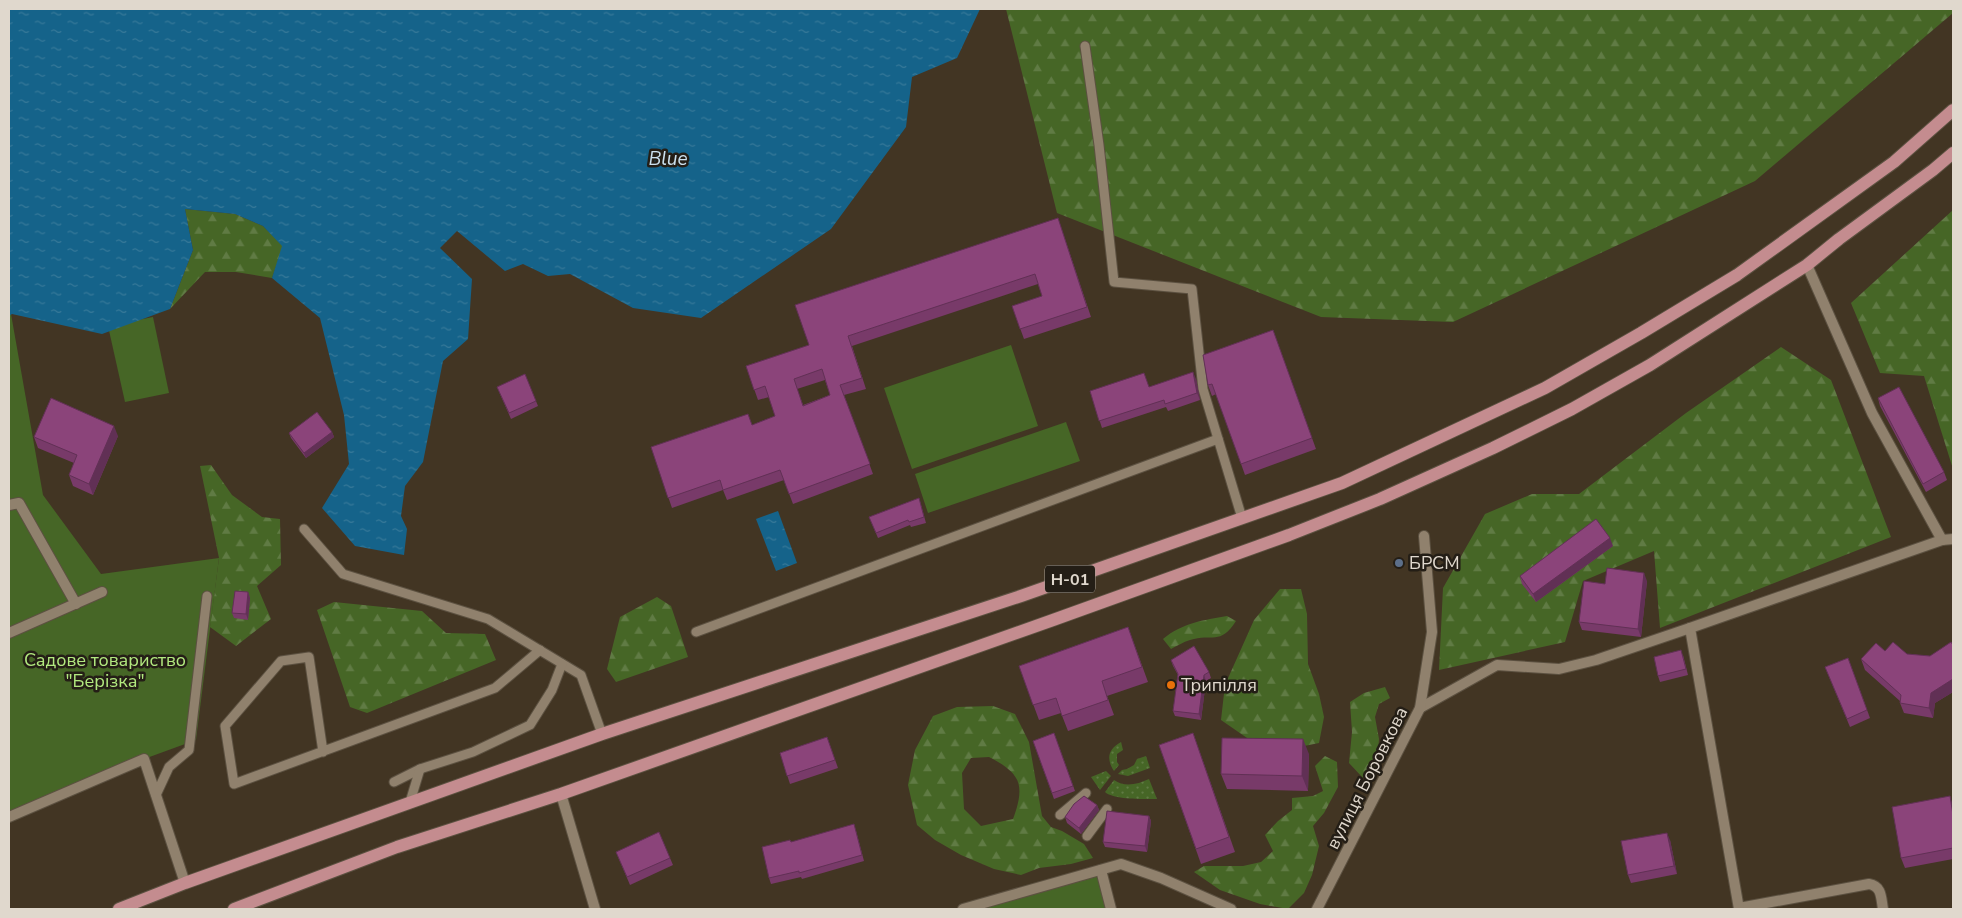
<svg xmlns="http://www.w3.org/2000/svg" width="1962" height="918" font-family="'Nunito Sans',sans-serif">
  <style>
    .grass { fill: url(#grass-dots) }
    .forest { fill: url(#forest-firs); fill-rule: evenodd }
    .green { fill: #466626 }
    .water { fill: url(#water-ripples) }
    .lines { fill: none; stroke-linecap: round; stroke-linejoin: round }
    .service-casing { stroke: #5c5141; stroke-width: 11 }
    .minor-casing { stroke: #5c5141; stroke-width: 12 }
    .primary-casing { stroke: #5c5141; stroke-width: 14 }
    .service { stroke: #90816d; stroke-width: 9 }
    .minor { stroke: #90816d; stroke-width: 10 }
    .primary { stroke: #c48c8f; stroke-width: 12 }
    .wall { fill: #783a69; fill-rule: evenodd }
    .shaded-wall { fill: #613055 }
    .building { fill: #8b447a; stroke: #613055; fill-rule: evenodd }
    .service-dot { fill: #5c6f8a; stroke: #241e16; stroke-width: 2 }
    .food-dot { fill: #e8710a; stroke: #241e16; stroke-width: 2 }
    .labels { text-anchor: middle; stroke-width: 5; stroke-linejoin: round; paint-order: stroke }
    .shield { fill: #241e16; stroke: #a8a096; stroke-width: 1 }
    .shield-label { font-size: 16px; font-weight: bold; fill: #e0d8cd }
    .poi-label { font-size: 18px; fill: #e0d8cd; stroke: #241e16; text-anchor: start }
    .park-label { font-size: 18px; fill: #b2e97f; stroke: #241e16 }
    .street-label { font-size: 18px; fill: #e0d8cd; stroke: #241e16 }
    .water-label { font-size: 19px; font-style: italic; fill: #cce1ef; stroke: #241e16 }
  </style>
  <defs>
    <pattern id="grass-dots" width="8" height="8" patternUnits="userSpaceOnUse" patternTransform="scale(1.25)"><rect width="8" height="8" fill="#466626"/><path d="M2 2h.1M6 6h.1" fill="none" stroke="#607b44" stroke-width="1.8" stroke-linecap="round"/></pattern>
    <pattern id="forest-firs" width="22" height="20" patternUnits="userSpaceOnUse" patternTransform="scale(1.25)"><rect width="22" height="20" fill="#466626"/><path d="M5 1l3.5 6h-7zM16 11l3.5 6h-7z" fill="#607b44"/></pattern>
    <pattern id="water-ripples" width="26" height="14" patternUnits="userSpaceOnUse" patternTransform="scale(1.25)"><rect width="26" height="14" fill="#15638a"/><path d="M2 4q2-2 4 0t4 0M15 11q2-2 4 0t4 0" fill="none" stroke="#377999"/></pattern>
  </defs>
  <rect width="100%" height="100%" fill="#423523"/>
  <g class="grass">
    <path d="M1121 742 1123 750 1117 754V762L1119 765 1114 771C1106 759 1108 749 1121 742Z"/>
    <path d="M1146 756 1150 768 1128 776 1118 774 1122 770 1127 769 1134 765 1137 759Z"/>
    <path d="M1106 771 1111 776 1100 790 1091 777Z"/>
    <path d="M1149 779 1157 799C1144 799 1114 800 1105 792L1114 780C1125 788 1138 784 1149 779Z"/>
  </g>
  <g class="forest">
    <path d="M1006 9H1953V13L1755 181 1453 322 1321 317 1057 213Z"/>
    <path d="M185 209 235 214 263 226 283 246 272 278 236 272H205L170 309 193 250Z"/>
    <path d="M1953 210V469L1924 376 1880 373 1851 303Z"/>
    <path d="M1781 347 1831 380 1891 537 1660 628 1654 551 1583 581 1565 642 1439 670 1443 588 1485 514 1532 494H1579L1686 413Z"/>
    <path d="M211 465 232 495 262 517 280 519 281 565 257 586 271 619 236 646 210 627 219 558 200 466Z"/>
    <path d="M1280 589H1301L1307 614 1308 664 1319 694 1324 717 1319 743 1289 749 1250 740 1221 720 1225 685 1254 620Z"/>
    <path d="M657 597 671 606 688 657 616 682 607 669 620 617Z"/>
    <path d="M334 602 422 611 446 633 485 634 496 660 367 713 350 707 317 610Z"/>
    <path d="M1227 616 1236 621C1220 646 1212 633 1190 640 1183 642 1177 646 1171 649L1163 639C1182 623 1204 620 1227 616Z"/>
    <path d="M1385 687 1390 698 1379 704 1375 717 1379 739 1377 764 1369 774 1363 778 1349 763 1352 732 1350 702 1364 693Z"/>
    <path d="M993 706 1015 714 1029 742 1042 816 1051 827 1062 831 1084 844 1093 858 1071 864 1039 868 1021 875 994 869 961 855 935 840 917 825 908 785 915 750 933 716 957 707ZM989 757C1020 773 1026 784 1013 819L981 826 964 809 962 773 971 758Z"/>
    <path d="M1325 756 1337 762 1338 787 1324 813 1313 826 1319 846 1312 875 1304 893 1288 909 1260 904 1220 890 1194 872 1204 866H1243L1261 862 1273 851 1265 835 1278 821 1292 810V798L1313 796 1323 791 1315 766Z"/>
  </g>
  <g class="green">
    <path d="M11 314 43 495 101 574 219 558 196 740 144 759 9 817V316Z"/>
    <path d="M153 317 169 393 125 402 108 326Z"/>
    <path d="M1011 345 1038 426 912 469 884 388Z"/>
    <path d="M1066 422 1080 461 928 513 915 474Z"/>
    <path d="M1101 870 1112 909H963Z"/>
  </g>
  <g class="water">
    <path d="M9 9H980L957 58 912 77 906 127 831 229 701 318 633 308 570 274 548 276 523 264 505 271 457 231 440 248 472 279 468 339 443 361 423 462 405 486 401 516 407 529 404 555 355 546 322 508 349 464 344 415 320 318 272 278 282 246 263 226 235 214 185 209 193 250 170 309 102 334 12 314 9 316Z"/>
    <path d="M778 511 797 563 776 571 756 519Z"/>
  </g>
  <g class="lines">
    <defs>
      <g id="service">
        <path d="M1085 46 1099 145 1114 282 1192 289 1203 389 1242 518"/>
        <path d="M304 529 343 574 488 619 581 675 602 734"/>
        <path d="M696 632 1218 439"/>
        <path d="M323 752 309 657 281 661 225 726 234 784 495 688 540 650"/>
        <path d="M394 782 420 769 473 752 530 725 552 690 562 664"/>
        <path d="M156 795 169 767 189 750 207 596"/>
        <path d="M410 802 420 769"/>
        <path d="M1060 815 1086 793"/>
        <path d="M1087 836 1107 809"/>
      </g>
      <g id="minor">
        <path d="M1807 265 1872 413 1942 540"/>
        <path d="M9 505 19 503 76 604"/>
        <path d="M9 633 102 592"/>
        <path d="M1420 708 1497 665 1559 669 1596 660 1690 628"/>
        <path d="M561 794 595 909"/>
        <path d="M9 817 144 759 185 883"/>
        <path d="M1101 870 1111 909"/>
        <path d="M1739 908 1869 884C1882 886 1881 898 1883 909"/>
        <path d="M963 909 1121 864 1161 878 1231 909"/>
        <path d="M1317 909 1420 708 1432 632 1424 536"/>
        <path d="M1739 909 1690 628 1942 540 1953 539"/>
      </g>
      <g id="primary">
        <path d="M119 909 185 883 602 734 1021 596 1342 483 1545 388 1641 333 1737 275 1894 162 1953 110"/>
        <path d="M234 909 397 847 561 794 1053 620 1289 535 1380 499 1493 448 1572 409 1650 365 1807 265 1839 239 1933 170 1953 153"/>
      </g>
    </defs>
    <use href="#service" class="service-casing"/>
    <use href="#minor" class="minor-casing"/>
    <use href="#primary" class="primary-casing"/>
    <use href="#service" class="service"/>
    <use href="#minor" class="minor"/>
    <use href="#primary" class="primary"/>
  </g>
  <g class="wall">
    <path d="M1058 218 1091 317 1024 339 1012 306 1042 296 1038 284 852 346 866 389 844 395 873 474 793 504 784 480 727 500 723 490 672 508 651 447 752 425 775 416 769 397 758 400 746 366 809 345ZM825 380 830 395 803 405 797 389Z"/>
    <path d="M1273 330 1316 449 1245 475 1216 394 1212 396 1208 385Z"/>
    <path d="M1196 379 1200 400 1168 411 1166 407 1102 428 1090 391 1149 387Z"/>
    <path d="M497 387 536 401 538 406 511 419Z"/>
    <path d="M1878 398 1944 472 1947 480 1926 492 1880 406Z"/>
    <path d="M332 432 334 437 306 458 291 438 289 433Z"/>
    <path d="M118 436 93 495 73 486 69 475 74 463 38 448 34 437Z"/>
    <path d="M919 498 926 523 911 527 910 525 878 538 869 517Z"/>
    <path d="M1613 546 1536 602 1522 584 1520 576Z"/>
    <path d="M1647 581 1641 637 1582 630 1579 622 1605 584Z"/>
    <path d="M248 592 250 598 248 620 234 618 232 613Z"/>
    <path d="M1128 627 1148 682 1107 696 1114 715 1068 731 1061 713 1039 720 1019 666Z"/>
    <path d="M1953 645V692L1935 703 1933 718 1904 713 1900 703V701L1865 670 1861 659 1885 651 1907 654 1930 656Z"/>
    <path d="M1683 655 1688 675 1660 682 1658 676Z"/>
    <path d="M1848 658 1870 718 1850 727 1825 667Z"/>
    <path d="M1171 660 1209 672 1211 678 1206 681 1201 720 1175 716 1173 711 1178 675 1173 666Z"/>
    <path d="M1054 733 1075 791 1054 799 1033 741Z"/>
    <path d="M1193 733 1235 852 1201 864 1159 745Z"/>
    <path d="M827 737 838 768 790 784 780 753Z"/>
    <path d="M1309 754 1308 791 1227 789 1221 774Z"/>
    <path d="M1097 805 1099 810 1081 834 1067 823 1065 817Z"/>
    <path d="M1953 806V859L1905 868 1901 858Z"/>
    <path d="M1149 816 1151 821 1147 852 1105 847 1103 842Z"/>
    <path d="M856 831 864 861 802 879 801 877 771 884 769 878 791 842Z"/>
    <path d="M1670 840 1677 874 1631 883 1628 875Z"/>
    <path d="M616 852 670 858 673 865 630 885Z"/>
  </g>
  <g class="shaded-wall">
    <path d="M1193 372 1196 379 1200 400 1197 393Z"/>
    <path d="M114 426 118 436 93 495 89 484Z"/>
    <path d="M332 432 334 437 306 458 304 453Z"/>
    <path d="M1610 538 1613 546 1536 602 1533 594Z"/>
    <path d="M1644 573 1647 581 1641 637 1638 629Z"/>
    <path d="M248 592 250 598 248 620 246 614Z"/>
    <path d="M1204 675 1206 681 1201 720 1199 714Z"/>
    <path d="M1953 679V692L1935 703 1933 718 1929 708 1931 693Z"/>
    <path d="M1303 739 1309 754 1308 791 1302 776Z"/>
    <path d="M1950 796 1953 806V815Z"/>
    <path d="M1097 805 1099 810 1081 834 1079 828Z"/>
    <path d="M1149 816 1151 821 1147 852 1145 846Z"/>
    <path d="M1667 833 1670 840 1677 874 1674 866Z"/>
  </g>
  <g class="building">
    <path d="M1058 218 1087 307 1020 329 1012 306 1042 296 1035 274 848 336 862 378 840 385 870 464 789 494 780 470 723 490 720 480 668 498 651 447 748 414 752 425 775 416 765 386 754 390 746 366 809 345 795 305ZM822 369 830 395 803 406 794 379Z"/>
    <path d="M1273 330 1312 438 1241 464 1212 384 1208 385 1203 355Z"/>
    <path d="M1193 372 1197 393 1165 404 1164 400 1099 421 1090 391 1144 373 1149 387Z"/>
    <path d="M525 374 536 401 509 413 497 387Z"/>
    <path d="M1899 387 1944 472 1923 484 1878 398Z"/>
    <path d="M51 398 114 426 89 484 69 475 77 455 34 437Z"/>
    <path d="M317 412 332 432 304 453 289 433Z"/>
    <path d="M919 498 924 517 909 522 908 520 876 533 869 517Z"/>
    <path d="M1596 519 1610 538 1533 594 1520 576Z"/>
    <path d="M1607 568 1644 573 1638 629 1579 622 1584 581 1605 584Z"/>
    <path d="M235 591 248 592 246 614 232 613Z"/>
    <path d="M1128 627 1142 667 1102 681 1108 700 1062 716 1056 698 1033 705 1019 666Z"/>
    <path d="M1893 642 1907 654 1930 656 1951 642 1953 645V679L1931 693 1929 708 1900 703 1901 695 1861 659 1876 643 1885 651Z"/>
    <path d="M1194 646 1209 672 1204 675 1199 714 1173 711 1178 674 1171 660Z"/>
    <path d="M1681 650 1686 669 1658 676 1654 657Z"/>
    <path d="M1848 658 1867 710 1847 719 1825 667Z"/>
    <path d="M1054 733 1073 786 1052 793 1033 741Z"/>
    <path d="M1193 733 1229 837 1196 849 1159 745Z"/>
    <path d="M827 737 835 760 787 776 780 753Z"/>
    <path d="M1222 738 1303 739 1302 776 1221 774Z"/>
    <path d="M1084 796 1097 805 1079 828 1065 817 1074 804Z"/>
    <path d="M1950 796 1953 815V848L1901 858 1892 807Z"/>
    <path d="M1107 811 1149 816 1145 846 1103 842Z"/>
    <path d="M854 824 862 855 799 873V871L769 878 762 847 790 840 791 842Z"/>
    <path d="M659 832 670 858 627 877 616 852Z"/>
    <path d="M1667 833 1674 866 1628 875 1621 841Z"/>
  </g>
  <circle class="service-dot" cx="1399" cy="563" r="5"/>
  <circle class="food-dot" cx="1171" cy="685" r="5"/>
  <g class="labels">
    <rect class="shield" x="1045" y="565.5" width="50" height="27" rx="4"/>
    <g class="shield-label">
      <text x="1070" y="585">Н-01</text>
    </g>
    <g class="poi-label">
      <text x="1409" y="569">БРСМ</text>
      <text x="1181" y="691">Трипілля</text>
    </g>
    <g class="park-label">
      <text x="105" y="666">Садове товариство<tspan x="105" dy="21">"Берізка"</tspan></text>
    </g>
    <g class="street-label">
      <text transform="translate(1367 778) rotate(-63)" y="6">вулиця Боровкова</text>
    </g>
    <g class="water-label">
      <text x="668" y="165">Blue</text>
    </g>
  </g>
  <rect width="1962" height="918" fill="none" stroke="#e0d8cd" stroke-width="20"/>
</svg>
